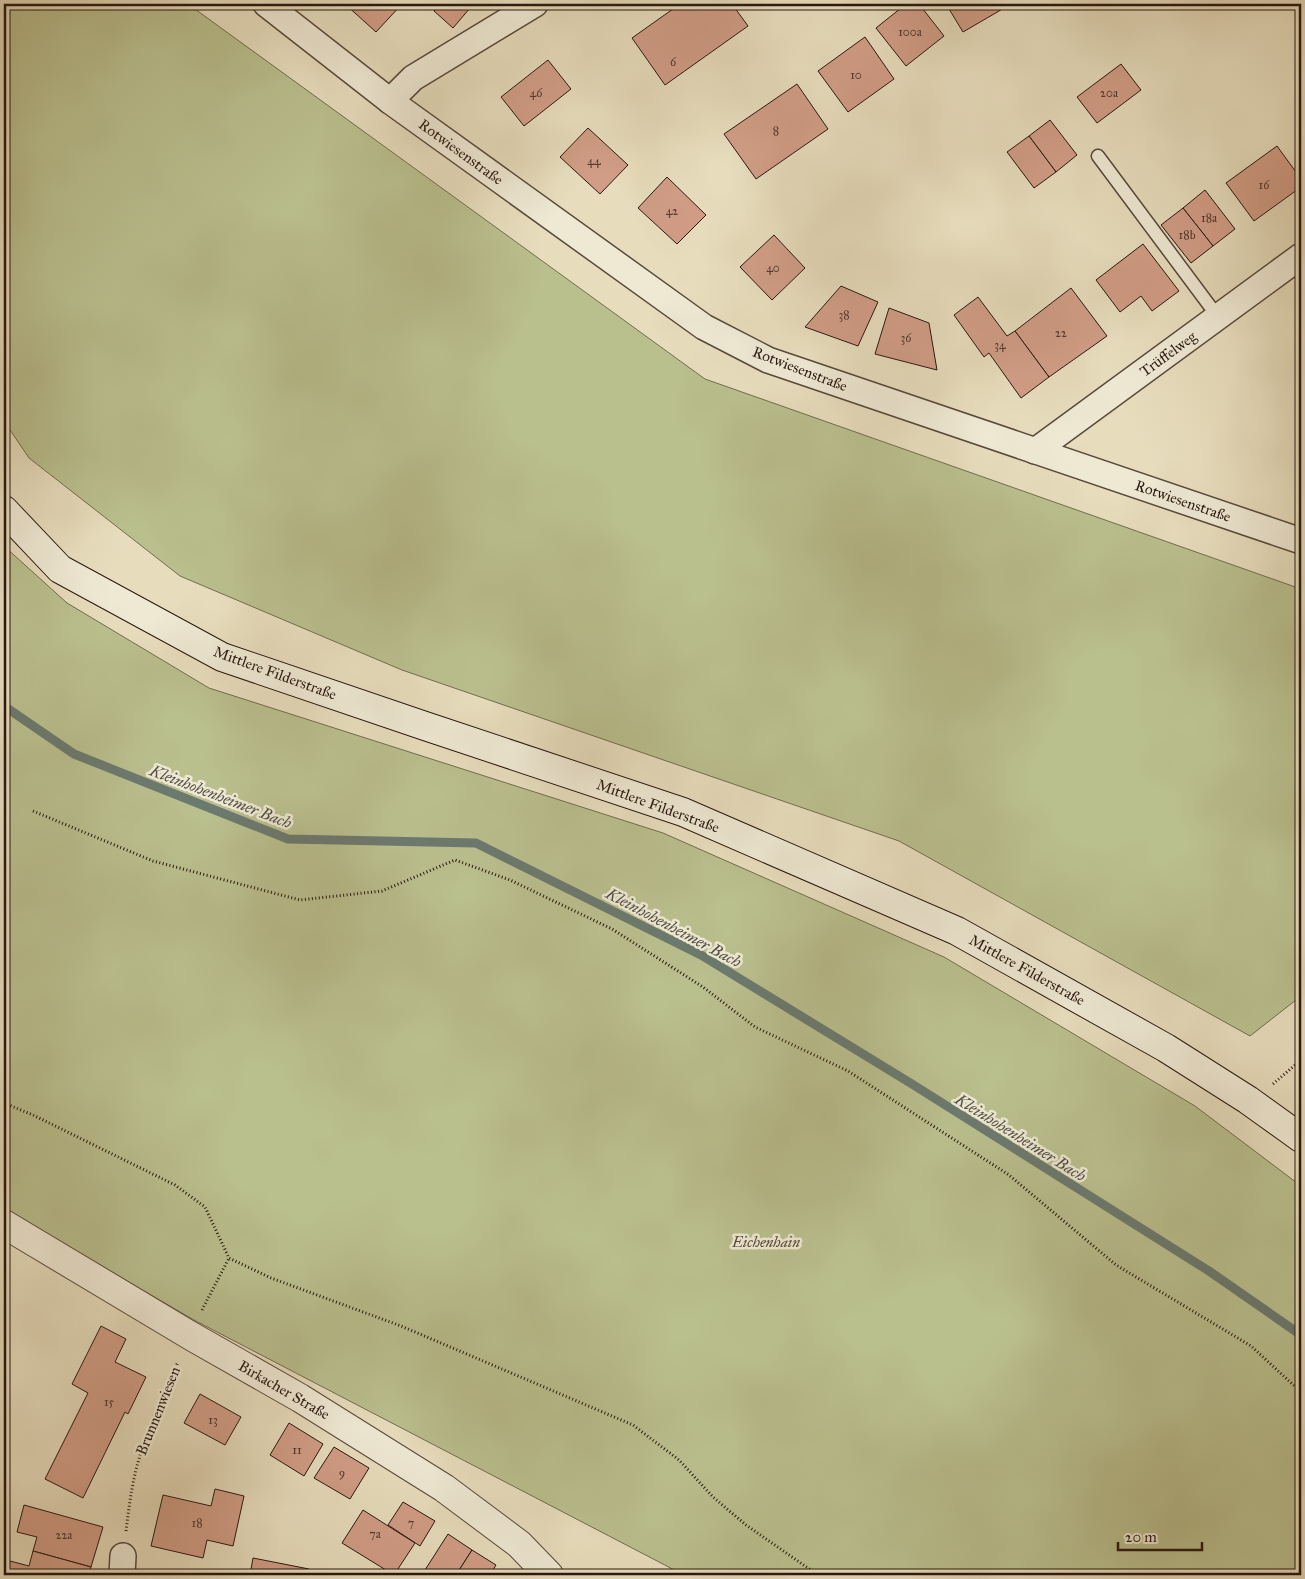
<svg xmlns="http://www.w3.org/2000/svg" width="1305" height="1579" font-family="'IM FELL Great Primer',serif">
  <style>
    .green { fill: #babf8e; stroke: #726c50 }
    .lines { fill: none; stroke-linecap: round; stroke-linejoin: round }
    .stream { stroke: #6b7a6f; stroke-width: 9 }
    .building { fill: #d19d87; stroke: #291811 }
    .service-casing { stroke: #58493c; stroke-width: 15 }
    .minor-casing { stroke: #58493c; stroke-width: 28 }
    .tertiary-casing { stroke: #58493c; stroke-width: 30 }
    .secondary-casing { stroke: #291811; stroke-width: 30 }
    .path { stroke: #291811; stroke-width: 3; stroke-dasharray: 1 2.5; stroke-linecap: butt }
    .service { stroke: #efe9d4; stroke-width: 12 }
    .minor { stroke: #efe9d4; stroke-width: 25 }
    .tertiary { stroke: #efe9d4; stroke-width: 28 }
    .secondary { stroke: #efe9d4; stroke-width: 28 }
    .labels { text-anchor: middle; stroke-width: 5; stroke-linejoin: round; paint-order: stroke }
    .number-label { font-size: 12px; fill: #53392e }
    .street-label { font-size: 15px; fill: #291811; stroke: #efe9d4 }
    .park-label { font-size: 15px; font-style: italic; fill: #544a36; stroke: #efe9d4 }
    .water-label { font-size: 16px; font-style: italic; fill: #505148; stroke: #efe9d4 }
  </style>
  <rect width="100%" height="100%" fill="#e7ddbd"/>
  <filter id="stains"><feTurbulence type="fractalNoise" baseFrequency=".004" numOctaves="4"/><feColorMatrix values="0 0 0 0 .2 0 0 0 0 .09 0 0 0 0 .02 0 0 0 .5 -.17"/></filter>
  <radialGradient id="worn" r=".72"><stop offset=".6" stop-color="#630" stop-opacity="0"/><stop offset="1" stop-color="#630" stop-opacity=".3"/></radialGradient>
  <g class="green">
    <path d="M4 4H188L705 379 1301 589V996L1250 1036 899 841 402 670 180 576 29 458 4 421Z"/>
    <path d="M4 546 67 603 209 688 663 833 944 957 1195 1106 1301 1186V1575H684L194 1320 25 1222 4 1208Z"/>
  </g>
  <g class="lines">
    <path class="stream" d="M4 706 74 754 288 839 476 843 701 955 912 1084 1209 1271 1301 1335"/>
  </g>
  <g class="building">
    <path d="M345 4H402L376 32Z"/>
    <path d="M440 4H464L470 8 453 28 434 11Z"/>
    <path d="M680 4H732L748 26 665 85 632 38Z"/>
    <path d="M906 4H919L944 36 906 66 876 28Z"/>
    <path d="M946 4H1011L963 32Z"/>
    <path d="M865 37 894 79 848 112 818 71Z"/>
    <path d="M548 60 571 89 524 126 501 97Z"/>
    <path d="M1121 64 1141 90 1097 123 1077 97Z"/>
    <path d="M797 84 828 129 756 179 724 134Z"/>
    <path d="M1050 120 1077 155 1056 172 1029 136Z"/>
    <path d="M588 128 628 165 600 194 560 157Z"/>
    <path d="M1029 136 1056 172 1034 188 1007 152Z"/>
    <path d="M1277 146 1301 179V187L1254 221 1226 183Z"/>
    <path d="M667 177 706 215 677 244 638 208Z"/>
    <path d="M1205 190 1235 229 1213 246 1183 208Z"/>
    <path d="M1183 208 1213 246 1191 263 1161 225Z"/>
    <path d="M774 235 805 268 772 300 740 267Z"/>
    <path d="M1143 244 1179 291 1152 311 1141 296 1120 312 1096 280Z"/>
    <path d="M841 286 878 302 858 346 805 327Z"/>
    <path d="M1071 288 1107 336 1049 377 1015 331Z"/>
    <path d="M978 297 1007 336 1015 331 1049 377 1021 398 989 353 984 357 954 315Z"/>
    <path d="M889 308 929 323 937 370 875 354Z"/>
    <path d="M101 1326 126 1339 115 1362 146 1377 128 1414 125 1412 83 1498 45 1479 88 1393 72 1384Z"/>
    <path d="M200 1394 241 1417 225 1445 184 1423Z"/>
    <path d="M289 1423 323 1444 304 1476 270 1455Z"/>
    <path d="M334 1447 369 1468 350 1499 314 1478Z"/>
    <path d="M215 1489 244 1496 233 1546 207 1540 203 1558 151 1546 163 1495 211 1506Z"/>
    <path d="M403 1502 435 1521 420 1546 388 1525Z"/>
    <path d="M24 1505 103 1527 91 1567 33 1551 37 1537 17 1532Z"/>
    <path d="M363 1510 415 1543 394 1575 342 1543Z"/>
    <path d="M448 1534 472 1550 456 1575H434L425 1570Z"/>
    <path d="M472 1550 496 1565 490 1575H456Z"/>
    <path d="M33 1551 91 1567 89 1575H6L10 1561 29 1566Z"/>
    <path d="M253 1558 309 1569 308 1575H250Z"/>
  </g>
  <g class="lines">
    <defs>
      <path id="service" d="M1098 156 1218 317"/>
      <g id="minor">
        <path d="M266 4 390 101 704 327 768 360 1301 541"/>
        <path d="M390 101 413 78 535 4"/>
        <path d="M1035 451 1301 256"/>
        <path d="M122 1575 123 1556"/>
      </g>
      <path id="tertiary" d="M4 1224 191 1336 300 1398 444 1488 519 1544 549 1575"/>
      <path id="secondary" d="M4 510 60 569 222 657 425 726 683 812 957 931 1166 1048 1248 1100 1301 1138"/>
    </defs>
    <use href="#service" class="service-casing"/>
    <use href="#minor" class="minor-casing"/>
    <use href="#tertiary" class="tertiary-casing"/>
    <use href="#secondary" class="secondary-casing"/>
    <g class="path">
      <path d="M33 811 153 861 300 900 382 891 455 860 510 880 612 929 703 987 755 1027 848 1071 1009 1175 1116 1265 1251 1346 1301 1392"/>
      <path d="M1273 1084 1301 1060"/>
      <path d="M4 1103 33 1115 175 1185 205 1207 229 1258 271 1278 401 1326 633 1425 679 1460 713 1497 746 1525 818 1575"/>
      <path d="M202 1310 229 1258"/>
      <path d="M126 1531C129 1507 132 1482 139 1459 148 1425 163 1393 178 1362"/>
    </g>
    <use href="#service" class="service"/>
    <use href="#minor" class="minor"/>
    <use href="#tertiary" class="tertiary"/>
    <use href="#secondary" class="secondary"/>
  </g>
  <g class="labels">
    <g class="number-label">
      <text x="910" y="36">100a</text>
      <text x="673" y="66">6</text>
      <text x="856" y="79">10</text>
      <text x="536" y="97">46</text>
      <text x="1109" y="97">20a</text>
      <text x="776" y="135">8</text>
      <text x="594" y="165">44</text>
      <text x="1264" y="189">16</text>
      <text x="672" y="215">42</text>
      <text x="1209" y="222">18a</text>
      <text x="1187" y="239">18b</text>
      <text x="773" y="272">40</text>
      <text x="844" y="319">38</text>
      <text x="1061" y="337">22</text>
      <text x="906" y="342">36</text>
      <text x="1000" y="349">34</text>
      <text x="109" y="1406">15</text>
      <text x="213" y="1424">13</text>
      <text x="297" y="1454">11</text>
      <text x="342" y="1477">9</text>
      <text x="197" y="1527">18</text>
      <text x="411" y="1527">7</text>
      <text x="375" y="1538">7a</text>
      <text x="64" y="1539">22a</text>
    </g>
    <g class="street-label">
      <text transform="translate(461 152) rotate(36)" y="5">Rotwiesenstraße</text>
      <text transform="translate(1168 354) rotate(-36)" y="5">Trüffelweg</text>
      <text transform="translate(800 369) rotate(21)" y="5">Rotwiesenstraße</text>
      <text transform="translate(1183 501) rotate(19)" y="5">Rotwiesenstraße</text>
      <text transform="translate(275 673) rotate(20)" y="5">Mittlere Filderstraße</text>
      <text transform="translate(658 806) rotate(20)" y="5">Mittlere Filderstraße</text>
      <text transform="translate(1027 970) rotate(29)" y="5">Mittlere Filderstraße</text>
      <text transform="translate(284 1390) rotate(30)" y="5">Birkacher Straße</text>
      <text transform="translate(158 1411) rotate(-68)" y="5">Brunnenwiesen</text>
    </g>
    <g class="park-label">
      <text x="766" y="1247">Eichenhain</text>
    </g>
    <g class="water-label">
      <text transform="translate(221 796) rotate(21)" y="6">Kleinhohenheimer Bach</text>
      <text transform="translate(674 927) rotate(28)" y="6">Kleinhohenheimer Bach</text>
      <text transform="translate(1021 1137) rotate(32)" y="6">Kleinhohenheimer Bach</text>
    </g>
  </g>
  <rect width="1305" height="1579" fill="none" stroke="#e7ddbd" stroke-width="20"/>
  <rect x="5" y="5" width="1295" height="1569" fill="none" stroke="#291811" stroke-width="2.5"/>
  <rect x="10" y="10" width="1285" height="1559" fill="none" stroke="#291811"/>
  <path d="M1118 1542v8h84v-8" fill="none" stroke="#291811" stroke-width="2.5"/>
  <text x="1125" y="1542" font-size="15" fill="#291811" stroke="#efe9d4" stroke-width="4" paint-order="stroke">20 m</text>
  <rect width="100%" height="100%" filter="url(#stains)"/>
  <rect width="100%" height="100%" fill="url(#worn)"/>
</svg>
